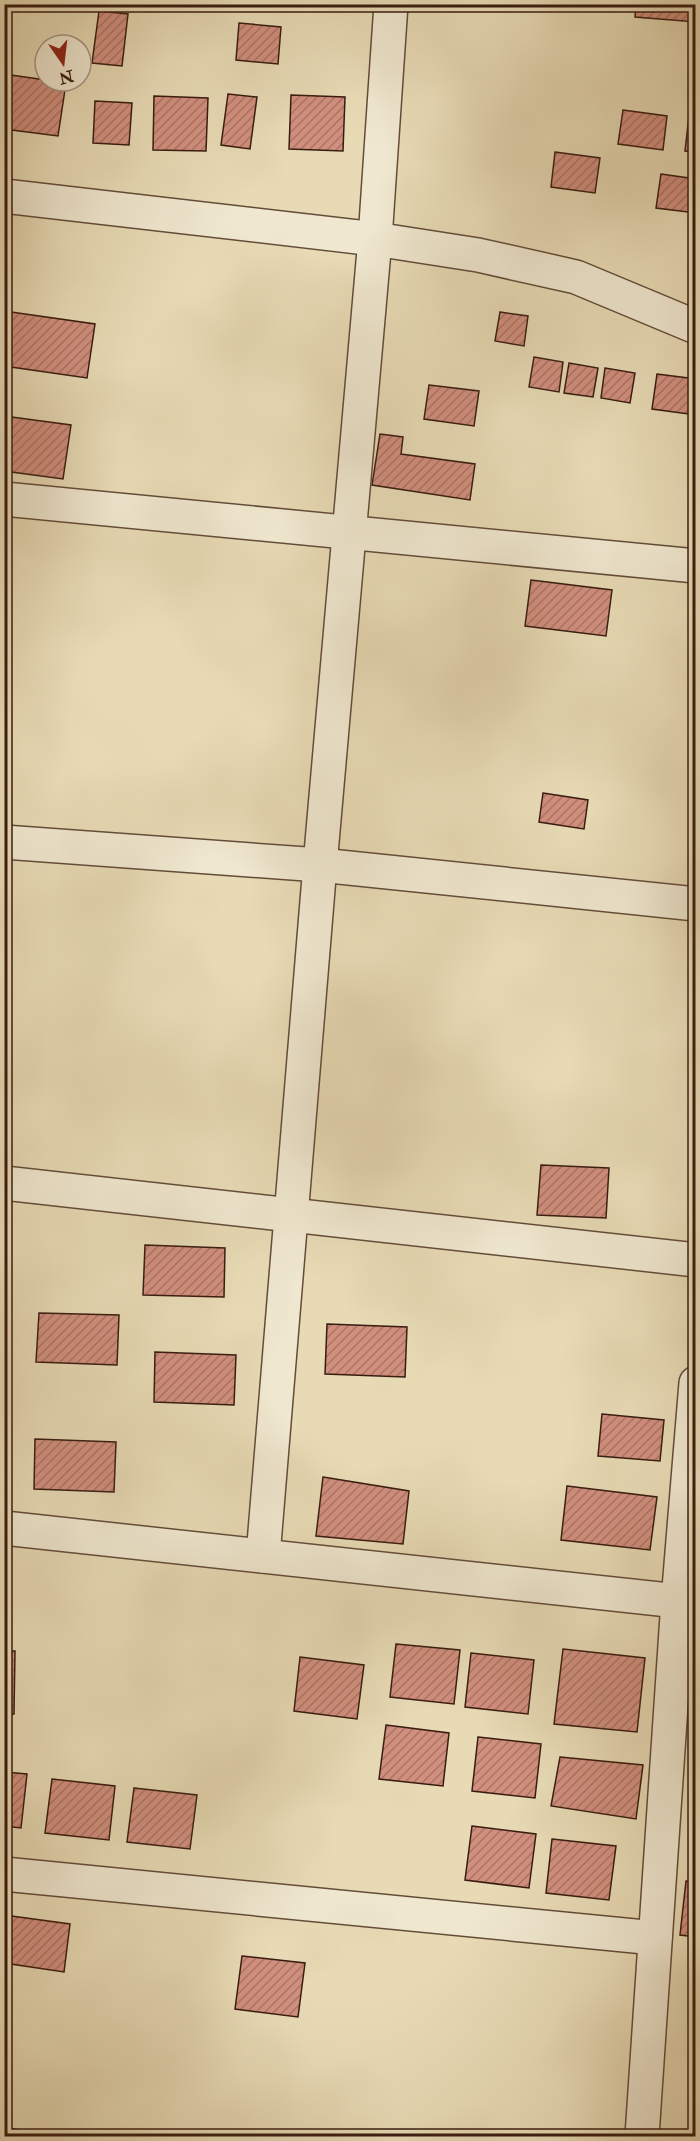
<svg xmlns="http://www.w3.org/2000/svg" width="700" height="2141" font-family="'IM FELL Double Pica',serif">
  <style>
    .building { fill: url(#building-hatch); stroke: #391c10; stroke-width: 1.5 }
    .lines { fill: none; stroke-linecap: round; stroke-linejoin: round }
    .minor-casing { stroke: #644c39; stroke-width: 36 }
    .tertiary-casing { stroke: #644c39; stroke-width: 36 }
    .minor { stroke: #efe7cf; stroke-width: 33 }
    .tertiary { stroke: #efe7cf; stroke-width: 33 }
  </style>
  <defs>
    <pattern id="building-hatch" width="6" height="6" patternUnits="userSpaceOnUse" patternTransform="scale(1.5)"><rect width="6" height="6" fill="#d18f7e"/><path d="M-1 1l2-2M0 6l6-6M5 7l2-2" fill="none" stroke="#ab7466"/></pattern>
  </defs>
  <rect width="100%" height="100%" fill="#e7dab5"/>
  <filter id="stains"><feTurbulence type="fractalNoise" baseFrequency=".00333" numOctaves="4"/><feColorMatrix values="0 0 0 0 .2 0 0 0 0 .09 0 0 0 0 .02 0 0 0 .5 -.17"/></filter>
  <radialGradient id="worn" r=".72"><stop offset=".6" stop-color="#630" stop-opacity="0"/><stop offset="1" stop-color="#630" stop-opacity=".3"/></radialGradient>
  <g class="building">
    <path d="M636 4H696V22L635 17Z"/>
    <path d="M99 11 128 14 122 66 92 63Z"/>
    <path d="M239 23 281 27 278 64 236 60Z"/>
    <path d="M4 74 66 83 58 136 4 129Z"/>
    <path d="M228 94 257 97 250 149 221 145Z"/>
    <path d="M291 95 345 97 343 151 289 149Z"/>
    <path d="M154 96 208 98 206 151 153 150Z"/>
    <path d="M95 101 132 103 129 145 93 143Z"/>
    <path d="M623 110 667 116 663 150 618 144Z"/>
    <path d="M689 116 696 117V152L685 151Z"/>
    <path d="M555 152 600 158 595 193 551 187Z"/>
    <path d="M661 174 696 179V213L656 208Z"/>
    <path d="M4 311 95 324 87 378 4 366Z"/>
    <path d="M500 312 528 316 524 346 495 341Z"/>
    <path d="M534 357 563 362 559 392 529 387Z"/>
    <path d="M569 363 598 368 593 397 564 393Z"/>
    <path d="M605 368 635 373 630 403 601 398Z"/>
    <path d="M657 374 696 379V415L652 409Z"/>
    <path d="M429 385 479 391 474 426 424 419Z"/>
    <path d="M4 416 71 425 63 479 4 471Z"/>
    <path d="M380 434 403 437 401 454 475 464 470 500 372 485Z"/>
    <path d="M531 580 612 590 606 636 525 626Z"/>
    <path d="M543 793 588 800 584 829 539 822Z"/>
    <path d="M541 1165 609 1168 606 1218 537 1215Z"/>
    <path d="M145 1245 225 1248 224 1297 143 1295Z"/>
    <path d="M39 1313 119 1315 117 1365 36 1362Z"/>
    <path d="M327 1324 407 1327 405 1377 325 1374Z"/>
    <path d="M155 1352 236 1355 234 1405 154 1402Z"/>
    <path d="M602 1414 664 1420 660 1461 598 1456Z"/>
    <path d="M35 1439 116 1442 114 1492 34 1489Z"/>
    <path d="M323 1477 409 1491 403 1544 316 1536Z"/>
    <path d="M567 1486 657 1497 650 1550 561 1540Z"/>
    <path d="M396 1644 460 1650 454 1704 390 1697Z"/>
    <path d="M563 1649 645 1658 637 1732 554 1724Z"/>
    <path d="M4 1651H15L14 1714H4Z"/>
    <path d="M471 1653 534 1660 528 1714 465 1707Z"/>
    <path d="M300 1657 364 1665 357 1719 294 1711Z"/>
    <path d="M386 1725 449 1733 443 1786 379 1779Z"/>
    <path d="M478 1737 541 1744 535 1798 472 1791Z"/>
    <path d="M560 1757 643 1765 636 1819 551 1806Z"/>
    <path d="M4 1772 27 1774 21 1828 4 1826Z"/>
    <path d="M52 1779 115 1786 109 1840 45 1833Z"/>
    <path d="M134 1788 197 1795 190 1849 127 1842Z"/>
    <path d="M472 1826 536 1834 529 1888 465 1880Z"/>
    <path d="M552 1839 616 1846 609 1900 546 1893Z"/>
    <path d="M686 1881 696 1882V1937L680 1935Z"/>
    <path d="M4 1915 70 1924 64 1972 4 1963Z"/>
    <path d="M242 1956 305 1963 298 2017 235 2009Z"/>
    <path d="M4 2128 41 2132 40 2136H4Z"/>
  </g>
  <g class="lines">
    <defs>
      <g id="minor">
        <path d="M4 499 696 566"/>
        <path d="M4 842 320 865 696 904"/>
        <path d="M4 1183 696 1260"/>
        <path d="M4 1528 678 1601"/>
        <path d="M263 1556 320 865 375 239 391 4"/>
        <path d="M4 1874 655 1938"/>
        <path d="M642 2136 678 1601 696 1383"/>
      </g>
      <path id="tertiary" d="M4 196 375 239 478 255 576 277 696 327"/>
    </defs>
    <use href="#minor" class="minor-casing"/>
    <use href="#tertiary" class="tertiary-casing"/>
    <use href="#minor" class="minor"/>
    <use href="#tertiary" class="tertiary"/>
  </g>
  <rect width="700" height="2141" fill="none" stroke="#e7dab5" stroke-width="24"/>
  <rect x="6" y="6" width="688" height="2129" fill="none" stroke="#391c10" stroke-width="3"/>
  <rect x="12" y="12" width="676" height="2117" fill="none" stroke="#391c10" stroke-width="1.5"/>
  <g transform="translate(63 63) rotate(166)"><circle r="28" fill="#efe7cf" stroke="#a69683" stroke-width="1.5"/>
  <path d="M0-4.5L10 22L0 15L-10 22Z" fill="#8f2418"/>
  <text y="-9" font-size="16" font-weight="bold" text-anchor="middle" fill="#391c10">N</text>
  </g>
  <rect width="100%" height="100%" filter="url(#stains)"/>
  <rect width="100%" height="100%" fill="url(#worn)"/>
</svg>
